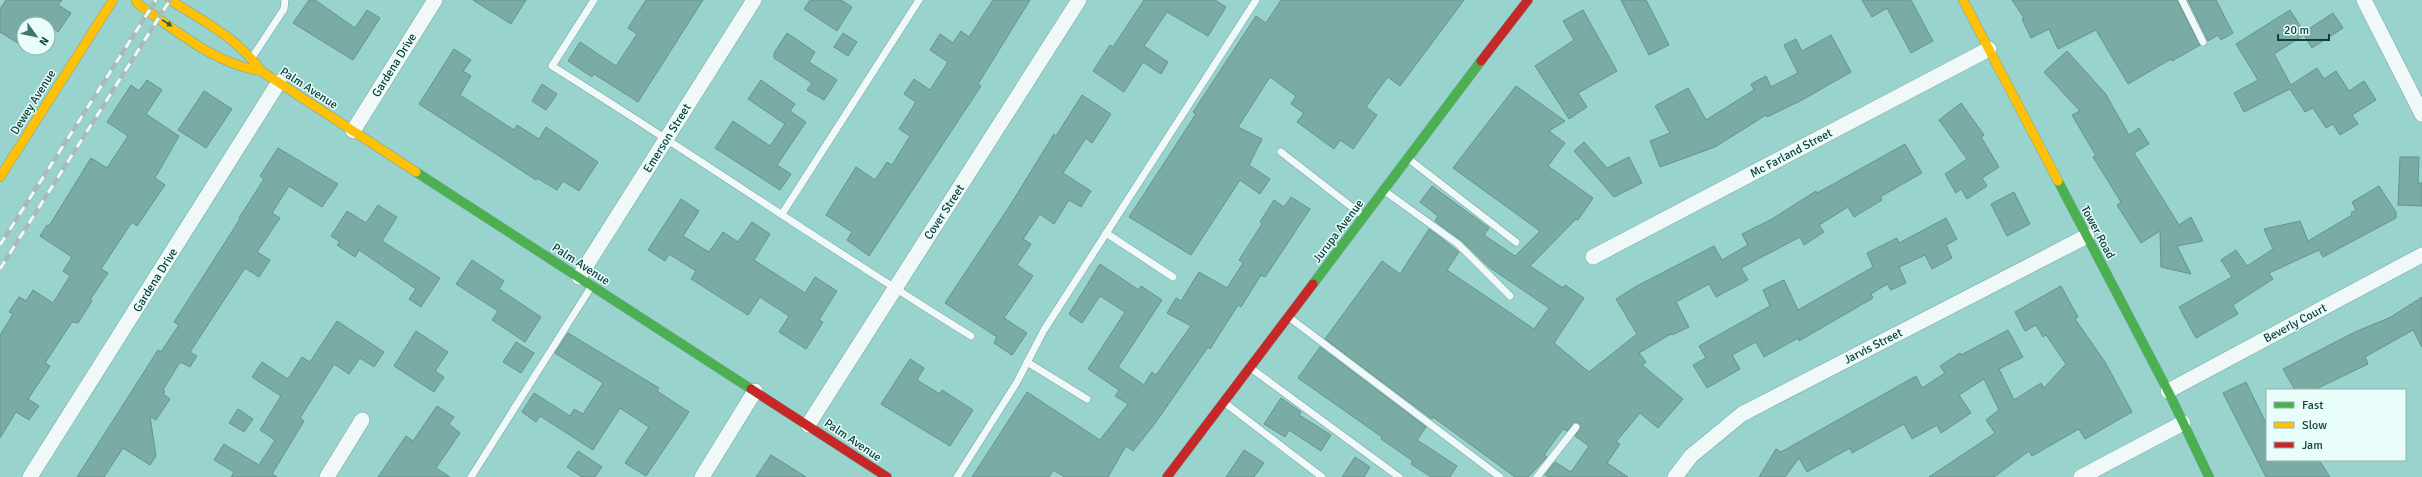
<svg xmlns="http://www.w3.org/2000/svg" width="2422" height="477" font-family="Signika,sans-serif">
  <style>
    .building { fill: #7aaba5; stroke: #66938e }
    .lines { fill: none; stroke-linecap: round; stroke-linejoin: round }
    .lane-casing { stroke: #73a5a0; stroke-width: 8 }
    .street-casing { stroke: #73a5a0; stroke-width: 16 }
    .fast-casing { stroke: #73a5a0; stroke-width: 10 }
    .slow-casing { stroke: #73a5a0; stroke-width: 10 }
    .jam-casing { stroke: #73a5a0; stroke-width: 10 }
    .lane { stroke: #f0f9f8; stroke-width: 7 }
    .street { stroke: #f0f9f8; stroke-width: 15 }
    .fast { stroke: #4caf50; stroke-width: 9 }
    .slow { stroke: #ffc107; stroke-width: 9 }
    .jam { stroke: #c62828; stroke-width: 9 }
    .rail-casing { stroke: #aabab9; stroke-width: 4.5 }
    .rail { stroke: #e9fdfa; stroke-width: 3; stroke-dasharray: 9; stroke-linecap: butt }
    .oneway { fill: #226243 }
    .labels { text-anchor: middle; stroke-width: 3; stroke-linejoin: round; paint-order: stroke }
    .street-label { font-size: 12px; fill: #10413d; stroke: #e9fdfa }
  </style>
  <rect width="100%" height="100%" fill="#98d4cd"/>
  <g class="building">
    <path d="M6 0H62L58 5 71 13 58 32 48 24H24V47L0 32V9Z"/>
    <path d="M309 0H315L355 28 367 10 380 18 353 60 293 23Z"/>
    <path d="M473 0H526L511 24Z"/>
    <path d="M646 0H703L638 102 594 74 592 77 568 61 580 42 616 66 637 34 628 28Z"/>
    <path d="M810 0H841L852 7 837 31 804 9Z"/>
    <path d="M993 0H1030L978 84 981 86 869 256 847 240 852 232 826 215 856 167 875 180 887 162 892 165 910 136 899 129 916 102 904 94 914 79 930 90 948 62 930 50 940 34 953 43 961 31 969 37Z"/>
    <path d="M1144 0H1215L1226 7 1208 36 1167 12 1144 46 1168 62 1161 74 1143 62 1124 92 1093 71 1110 45 1113 47Z"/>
    <path d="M1281 0H1464L1400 86 1388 77 1378 90 1366 107 1377 115 1353 149 1340 140 1334 149 1297 122 1304 113 1291 104 1296 96 1270 77 1238 127 1262 139 1249 165 1270 179 1260 194 1240 180 1191 255 1129 217 1196 114 1193 112 1256 16 1266 23Z"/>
    <path d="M1621 0H1646L1669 45 1649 55Z"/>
    <path d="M1862 0H1911L1933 41 1911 53 1887 8 1872 17Z"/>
    <path d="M2012 0H2177L2200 45 2172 61 2171 59 2128 84 2096 30 2058 49 2049 29 2031 38 2022 19 2024 18Z"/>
    <path d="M2188 0H2216L2233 33 2221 40 2218 35 2208 41Z"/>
    <path d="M1583 10 1617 71 1578 93 1587 107 1569 119 1535 66 1574 40 1563 21Z"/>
    <path d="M2290 10 2304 32 2333 13 2343 28 2312 48 2304 35 2274 54 2291 85 2317 68 2324 79 2336 71 2349 91 2364 81 2376 100 2352 115 2358 124 2340 135 2333 124 2326 128 2313 108 2305 112 2290 89 2244 112 2234 93 2258 80 2236 44Z"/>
    <path d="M787 33 815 52 809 62 837 80 824 100 807 90 812 83 774 58V53Z"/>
    <path d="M843 33 857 42 848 56 834 47Z"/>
    <path d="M1831 35 1851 72 1802 100 1767 117 1766 115 1715 147 1660 167 1650 141 1670 133 1655 106 1688 88 1706 120 1754 90 1751 84 1766 76 1771 87 1798 73 1784 45 1796 39 1802 51Z"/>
    <path d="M454 49 471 60 463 71 471 76 460 95 514 130 517 125 539 139 546 127 598 162 579 191 563 181 557 190 537 178 536 180 419 104Z"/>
    <path d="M2067 51 2105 93 2129 135 2139 128 2149 144 2134 153 2179 225 2191 217 2203 241 2177 246 2191 274 2161 267 2160 231 2141 243 2117 205 2121 202 2093 157 2096 156 2072 115 2080 111 2044 72Z"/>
    <path d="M147 80 162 90 146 114 179 136 155 178 165 185 137 226 132 222 101 269 108 273 90 300 92 301 78 323 72 322 45 363 50 366 28 399 39 406 29 420 16 412 0 438V335L13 314 9 312 19 297 26 301 33 290 53 303 70 276 63 271 72 257 40 236 47 225 49 226 91 158 107 168 128 136 107 122 131 85 139 91Z"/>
    <path d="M761 80 795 104 790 111 806 122 777 165 791 174 780 190 715 148 733 121 770 146 785 124 748 99Z"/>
    <path d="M542 84 557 94 546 110 532 101Z"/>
    <path d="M1516 86 1565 121 1549 131 1565 143 1548 166 1593 198 1578 220 1576 219 1530 266 1563 288 1565 285 1584 298 1554 343 1589 372 1637 334 1616 299 1635 287 1714 246 1722 260 1748 245 1742 234 1772 219 1816 191 1817 193 1905 144 1922 173 1880 197 1882 200 1854 217 1848 207 1819 225 1824 232 1804 245 1800 237 1741 268 1748 280 1716 297 1709 284 1676 302 1689 327 1672 335 1671 334 1639 353 1646 362 1642 365 1683 399 1658 428 1640 413 1616 442 1620 444 1607 463 1628 477H1549L1545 475 1555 462 1571 472 1589 446 1575 436 1581 427 1576 422 1567 431 1563 429 1544 455 1547 457 1528 477H1515L1433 417 1432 419 1325 339 1382 261 1400 274 1429 229 1459 252 1447 270 1534 329 1549 308 1489 267 1461 240 1435 221 1438 216 1420 202 1432 186 1489 228 1484 235 1515 256 1540 231 1453 168Z"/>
    <path d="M204 91 232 109 206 148 178 130Z"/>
    <path d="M1082 95 1111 114 1092 143 1086 138 1063 173 1091 191 1081 207 1069 200 1054 224 1040 214 1023 239 1031 244 1017 265 1033 276 1004 318 1027 333 1012 355 994 343 997 337 945 303 1009 207 1054 134 1056 136Z"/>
    <path d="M1961 103 1984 135 1981 137 1999 167 1982 178 1987 186 1967 199 1961 189 1956 193 1945 174 1967 159 1939 120Z"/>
    <path d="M1584 142 1607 168 1629 157 1642 183 1614 197 1574 151Z"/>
    <path d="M278 148 338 184 322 207 289 186 272 213 280 218 257 252 270 260 259 277 245 268 190 352 197 356 190 367 180 362 163 390 165 392 163 394 170 399 156 420 150 416 156 456 150 465 123 448 104 477H77L158 350 161 352 179 325 174 322 240 219 239 218 264 179 260 176Z"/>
    <path d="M2400 157H2419L2418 183H2422V206L2398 205Z"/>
    <path d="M2379 186 2396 212V218L2323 257 2319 250 2269 273 2273 279 2233 305 2238 314 2196 338 2179 307 2232 277 2221 260 2236 250 2247 266 2273 249 2264 229 2300 221 2308 241 2352 215 2351 213 2356 210 2352 202Z"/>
    <path d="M2014 192 2030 224 2007 236 1991 204Z"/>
    <path d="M1291 197 1310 209 1289 241 1265 277 1261 275 1241 307 1238 305 1210 349 1208 347 1156 422 1133 451 1126 446 1108 477H1065L1053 470 1049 477H972L1027 392 1100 440 1128 404 1115 396 1119 390 1088 369 1125 312 1100 296 1082 323 1069 314 1100 264 1139 290 1141 286 1162 300 1118 367 1144 385 1152 372 1156 375 1191 326 1167 313 1176 298 1181 301 1199 272 1227 288 1243 263 1239 260 1262 224 1260 222 1274 200 1284 207Z"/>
    <path d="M681 199 699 211 683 236 709 252 723 232 738 242 752 222 770 234 754 260 805 293 815 277 837 291 819 320 823 322 806 349 779 332 789 316 760 297 748 315 691 279 696 271 669 254 665 261 648 250Z"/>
    <path d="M378 205 397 217 382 241 440 278 421 307 409 299 416 289 359 250 355 257 337 245 340 242 331 236 347 211 366 223Z"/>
    <path d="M1946 218 1957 239 1946 245 1952 258 1932 269 1925 255 1899 267 1906 283 1891 290 1887 284 1871 294 1873 298 1799 341 1798 338 1764 357 1756 342 1732 355 1740 369 1707 388 1693 365 1706 358 1699 346 1770 306 1763 290 1784 280 1798 310 1873 267 1867 253 1897 238 1899 243Z"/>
    <path d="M472 260 504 281 499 289 541 317 525 342 492 320 498 311 456 284Z"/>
    <path d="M2061 286 2078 317 2075 319 2105 362 2132 412 2085 439 2079 429 2032 456 2029 451 1994 477H1929L1995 433 1986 420 1999 410 1984 379 1959 395 1971 413 1941 433 1937 425 1912 439 1904 424 1852 453 1850 448 1807 472 1799 458 1785 477H1759L1776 449 1781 452 1916 376 1922 388 1945 373 1940 366 1960 353 1961 355 2008 330 2023 357 1999 369 2014 400 2041 383 2044 388 2066 364 2046 335 2043 337 2036 325 2025 331 2015 312Z"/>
    <path d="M2422 297V347L2413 330 2365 357 2368 364 2314 390H2295L2283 369 2355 332 2391 317Z"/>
    <path d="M337 321 384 352 374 367 360 358 349 374 334 364 300 418 304 421 272 474 277 477H231L234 472 214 460 224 444 259 465 275 440 260 430 281 396 252 377 262 362 288 379 302 357 310 362Z"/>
    <path d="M416 331 448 352 435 371 444 377 434 392 394 366Z"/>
    <path d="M568 333 659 388 657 391 689 412 646 476 625 463 649 427 620 408 593 450 540 416 536 422 522 412 534 393 570 416 574 409 583 414 603 383 555 353Z"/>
    <path d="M516 342 534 353 521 373 503 362Z"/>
    <path d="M1320 347 1426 427 1417 440 1457 466 1450 477H1431L1411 464 1413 461 1381 439 1382 437 1298 378Z"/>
    <path d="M910 359 924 368 917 380 940 394 942 390 973 410 950 446 881 404Z"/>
    <path d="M2246 382 2267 425V460H2319L2330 477H2266L2223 393Z"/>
    <path d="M1281 398 1301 412 1299 415 1331 435 1321 451 1289 430 1285 437 1264 424Z"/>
    <path d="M437 406 454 417 449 424 460 433 436 468 450 477H378L406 436 413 441Z"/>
    <path d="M238 409 253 419 244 432 229 423Z"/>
    <path d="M1244 450 1264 463 1254 477H1226Z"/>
    <path d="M578 451 602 467 595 477H582L567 467Z"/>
    <path d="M771 455 806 477H756Z"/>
    <path d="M1355 457 1370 467 1364 477H1342Z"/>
  </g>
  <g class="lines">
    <defs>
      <g id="lane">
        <path d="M594 0 552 66C693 154 830 249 971 336"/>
        <path d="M2182 0 2203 42"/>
        <path d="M253 56 284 9 285 0"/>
        <path d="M1281 152 1362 215"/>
        <path d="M1410 160 1516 242"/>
        <path d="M1386 192 1458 244 1510 296"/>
        <path d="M782 214 919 0"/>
        <path d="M1106 233 1173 277"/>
        <path d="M1290 318 1500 477"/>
        <path d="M1027 362 1087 399"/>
        <path d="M1252 369 1399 477"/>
        <path d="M1225 403 1322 477"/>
        <path d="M471 477 591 287"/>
        <path d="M957 477 1017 382 1044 330 1256 0"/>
        <path d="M1537 477 1576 427"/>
      </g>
      <g id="street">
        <path d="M2364 0 2422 114"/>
        <path d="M353 131 435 0"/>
        <path d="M1593 257 1989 49"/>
        <path d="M579 277 754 0"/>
        <path d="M2168 391 2422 255"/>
        <path d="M808 425 1079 0"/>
        <path d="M30 477 279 82"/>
        <path d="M327 477 362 420"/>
        <path d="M702 477 755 391"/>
        <path d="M1675 477 1691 456 1742 414 2087 236"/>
        <path d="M2081 477 2183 423"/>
      </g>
      <g id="fast">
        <path d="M416 172 751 389"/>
        <path d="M2058 181 2168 391 2209 477"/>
        <path d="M1313 284 1481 61"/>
      </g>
      <g id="slow">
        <path d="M136 0 138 4C175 30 215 64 261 71"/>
        <path d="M170 0C203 21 238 38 261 71L416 172"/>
        <path d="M1963 0 2058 181"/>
        <path d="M0 177 113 0"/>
      </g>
      <g id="jam">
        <path d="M1481 61 1528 0"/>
        <path d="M751 389 887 477"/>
        <path d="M1167 477 1313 284"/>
      </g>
    </defs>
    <use href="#lane" class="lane-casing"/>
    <use href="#street" class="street-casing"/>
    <use href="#fast" class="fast-casing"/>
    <use href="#slow" class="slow-casing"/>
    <use href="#jam" class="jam-casing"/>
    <use href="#lane" class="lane"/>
    <use href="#street" class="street"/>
    <use href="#fast" class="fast"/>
    <use href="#slow" class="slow"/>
    <use href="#jam" class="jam"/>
    <defs>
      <g id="rail">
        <path d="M0 245 156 0"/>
        <path d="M0 269 170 0"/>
      </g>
    </defs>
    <use href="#rail" class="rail-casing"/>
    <use href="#rail" class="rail"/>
  </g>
  <defs><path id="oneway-solid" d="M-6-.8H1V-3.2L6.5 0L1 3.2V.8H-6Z"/></defs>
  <use class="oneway" href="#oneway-solid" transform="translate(167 23) rotate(33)"/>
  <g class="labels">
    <g class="street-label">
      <text transform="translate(394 65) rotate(-58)" y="4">Gardena Drive</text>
      <text transform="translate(309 88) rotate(33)" y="4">Palm Avenue</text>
      <text transform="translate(33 102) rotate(-58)" y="4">Dewey Avenue</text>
      <text transform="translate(667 138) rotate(-58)" y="4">Emerson Street</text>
      <text transform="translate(1791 153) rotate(-28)" y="4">Mc Farland Street</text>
      <text transform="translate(944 212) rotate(-57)" y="4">Cover Street</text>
      <text transform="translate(1338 231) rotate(-53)" y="4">Jurupa Avenue</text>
      <text transform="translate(2098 232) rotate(62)" y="4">Tower Road</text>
      <text transform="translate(581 264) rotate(33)" y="4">Palm Avenue</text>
      <text transform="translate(155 280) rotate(-58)" y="4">Gardena Drive</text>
      <text transform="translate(2295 323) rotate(-28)" y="4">Beverly Court</text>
      <text transform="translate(1873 346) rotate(-27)" y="4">Jarvis Street</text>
      <text transform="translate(853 440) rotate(34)" y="4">Palm Avenue</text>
    </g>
  </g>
  <rect x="2266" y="389" width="140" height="72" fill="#e9fdfa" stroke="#92b2ae"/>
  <rect x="2274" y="402" width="20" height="6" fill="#4caf50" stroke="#92b2ae"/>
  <text x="2302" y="409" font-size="12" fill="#10413d">Fast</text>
  <rect x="2274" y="422" width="20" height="6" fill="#ffc107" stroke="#92b2ae"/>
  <text x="2302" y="429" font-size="12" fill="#10413d">Slow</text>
  <rect x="2274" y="442" width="20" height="6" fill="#c62828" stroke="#92b2ae"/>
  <text x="2302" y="449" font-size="12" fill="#10413d">Jam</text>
  <g transform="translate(36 36) rotate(123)"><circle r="19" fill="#e9fdfa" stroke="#92b2ae"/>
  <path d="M0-3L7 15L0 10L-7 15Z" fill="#40746f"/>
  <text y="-6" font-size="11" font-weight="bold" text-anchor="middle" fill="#10413d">N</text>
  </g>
  <path d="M2278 34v6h51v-6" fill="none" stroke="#10413d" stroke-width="2"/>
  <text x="2284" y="34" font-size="12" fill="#10413d" stroke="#e9fdfa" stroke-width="3" paint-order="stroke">20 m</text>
</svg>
